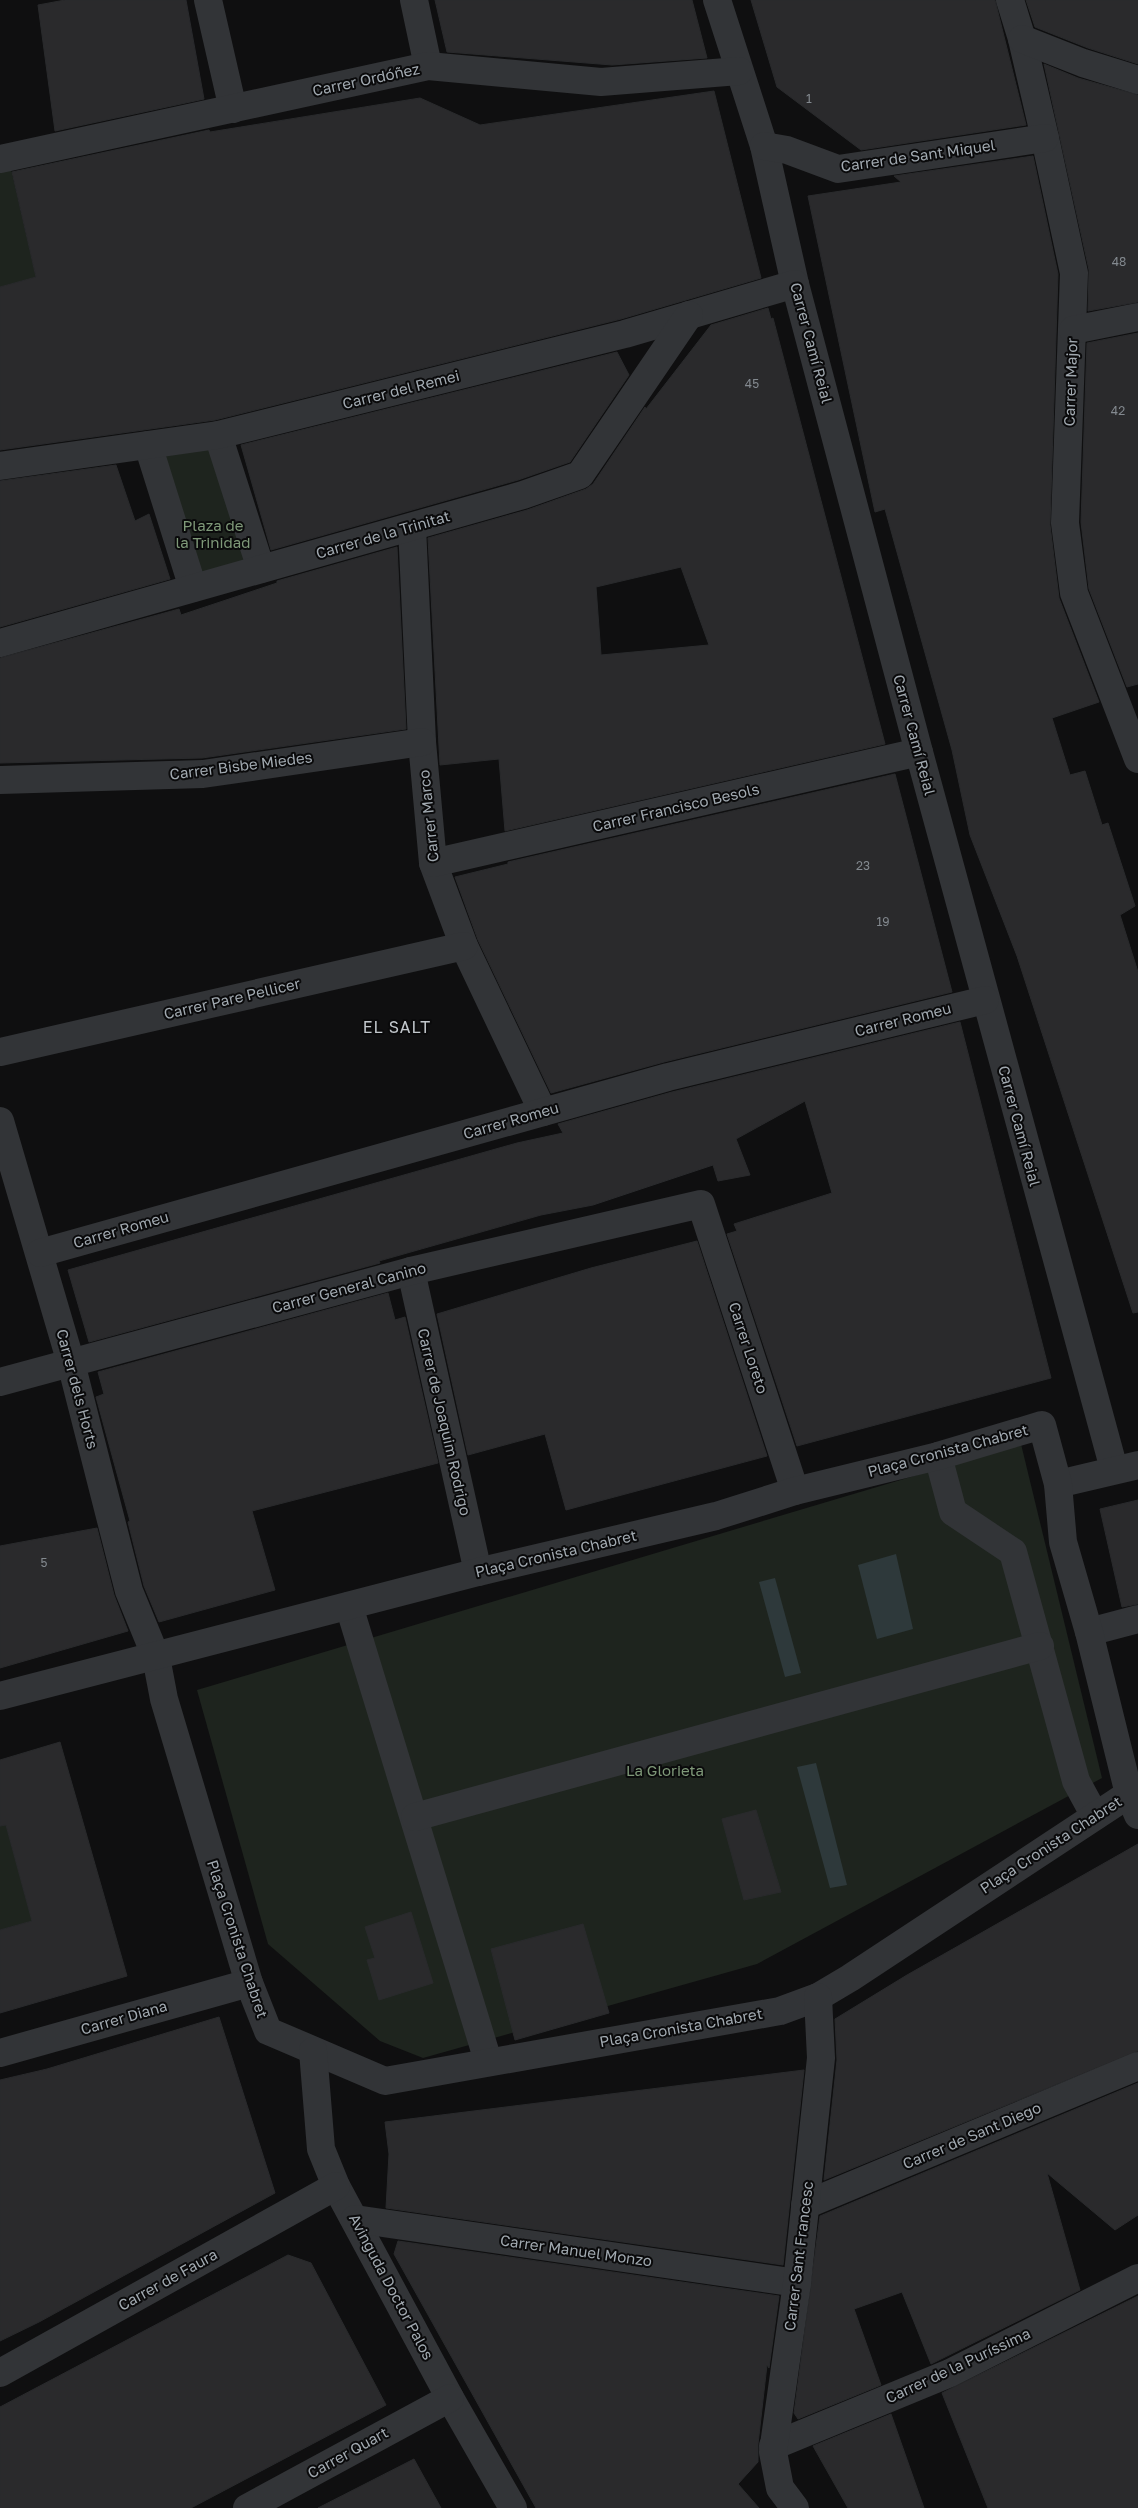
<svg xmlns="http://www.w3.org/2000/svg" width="1138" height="2508" font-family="'Golos Text',sans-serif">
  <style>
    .green { fill: #1e241e }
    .water { fill: #2e393b }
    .building { fill: #2a2a2c; stroke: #292a2c; fill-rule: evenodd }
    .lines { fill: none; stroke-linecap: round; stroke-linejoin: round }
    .pedestrian { stroke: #323437; stroke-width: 28 }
    .minor { stroke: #323437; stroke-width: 28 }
    .labels { text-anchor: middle; stroke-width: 4; stroke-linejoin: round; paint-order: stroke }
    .number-label { font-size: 12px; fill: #83898f }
    .street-label { font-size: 15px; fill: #a1a9b0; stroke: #0a0a0b }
    .park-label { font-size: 15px; fill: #7f9979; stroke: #0a0a0b }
    .neighbourhood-label { font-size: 16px; letter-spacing: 1px; fill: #c2c7cc; stroke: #0a0a0b }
  </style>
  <rect width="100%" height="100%" fill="#0f0f10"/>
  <g class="green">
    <path d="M11 169 36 277 0 287V171Z"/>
    <path d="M218 435 261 569 193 588 148 445Z"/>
    <path d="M1021 1444 1102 1778 757 1964 423 2058 380 2041 268 1944 197 1690Z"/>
    <path d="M6 1825 32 1921 0 1930V1826Z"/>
  </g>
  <g class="water">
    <path d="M896 1554 913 1629 877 1639 858 1565Z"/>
    <path d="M775 1578 801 1673 785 1677 759 1582Z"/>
    <path d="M816 1763 847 1885 830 1888 797 1767Z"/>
  </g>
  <g class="building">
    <path d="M65 0H186L204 99 55 131 38 5Z"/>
    <path d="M435 0H692L707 58 612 65 447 52Z"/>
    <path d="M751 0H995L1026 125 861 150 777 87Z"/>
    <path d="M1026 0H1138V64L1088 48 1035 27Z"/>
    <path d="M1044 64 1078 78 1138 95V302L1088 311 1089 270Z"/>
    <path d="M714 91 761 278 621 319 215 420 0 450V287L36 277 12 172 209 130 210 132 420 98 480 125Z"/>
    <path d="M1033 156 1058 274 1050 525 1059 598 1099 702 1052 718 1070 775 1085 771 1102 825 1108 823 1135 906 1120 915 1138 972V1312L1133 1313 1017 956 970 835 952 750 885 509 875 512 808 196 901 182 894 176Z"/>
    <path d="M768 308 771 319 773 318 885 744 505 831 499 759 440 765 428 538 527 510 586 489 593 484 645 407 646 409 711 325ZM681 567 709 645 601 655 596 587Z"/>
    <path d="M1138 333V684L1127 687 1089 589 1081 522 1087 343Z"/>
    <path d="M617 352 629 375 570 462 518 480 271 550 241 445Z"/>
    <path d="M116 465 135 521 149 514 170 579 0 627V481Z"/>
    <path d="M397 547 406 729 202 758 0 763V658L179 609 181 615 277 583V581Z"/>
    <path d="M895 774 952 992 664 1062 551 1093 478 940 455 877 508 864V862Z"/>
    <path d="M960 1022 1051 1378 797 1446 727 1234 737 1231 734 1224 832 1193 805 1101 736 1139 750 1175 718 1181 713 1165 593 1205 541 1215 379 1261 380 1263 89 1342 68 1270 517 1143 563 1133 558 1124 672 1092Z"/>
    <path d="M697 1241 767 1456 566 1510 545 1434 468 1455 437 1314 591 1268Z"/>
    <path d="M388 1293 395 1320 405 1317 438 1463 252 1511 275 1590 159 1622 144 1586 128 1522 130 1521 96 1397 104 1394 98 1372Z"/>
    <path d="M1138 1500V1604L1122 1607 1100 1509Z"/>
    <path d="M97 1528 114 1595 128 1631 0 1668V1546Z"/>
    <path d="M60 1742 127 1976 0 2013V1930L32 1921 6 1825 0 1826V1760Z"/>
    <path d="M756 1810 781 1892 744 1900 722 1819Z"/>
    <path d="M1138 1844V2051L824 2180 837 2060 835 2019 907 1975Z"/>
    <path d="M411 1912 433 1983 379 2000 367 1960 375 1958 365 1927Z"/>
    <path d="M583 1924 609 2013 515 2040 491 1949Z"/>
    <path d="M219 2017 275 2193 39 2322 0 2341V2080L47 2069Z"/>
    <path d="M804 2070 783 2265 386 2208 389 2154 385 2122Z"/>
    <path d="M1138 2083V2215L1115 2230 1047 2173 1080 2290 931 2364 902 2292 854 2309 881 2385 798 2419 794 2413 820 2216Z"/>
    <path d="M398 2241 779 2296 769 2368 767 2365 758 2444V2462L738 2484 759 2508H536L394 2254Z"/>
    <path d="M288 2255 311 2263 386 2405 191 2508H0V2407Z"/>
    <path d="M1138 2296V2508H988L942 2393Z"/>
    <path d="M891 2414 924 2508H848L813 2446Z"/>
    <path d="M414 2459 441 2508H318Z"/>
  </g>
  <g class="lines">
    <g class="pedestrian">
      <path d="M938 1456 953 1512 1013 1552 1076 1781 1095 1816"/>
      <path d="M349 1606 488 2061"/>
      <path d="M1089 1632 1138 1619"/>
      <path d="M415 1817 1040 1646"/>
    </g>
    <g class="minor">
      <path d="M208 0 233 109"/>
      <path d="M414 0 428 66"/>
      <path d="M717 0 764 146 795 284 919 752 1114 1469"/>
      <path d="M1010 0 1022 39 1045 138 1074 273 1065 523 1074 593 1138 759"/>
      <path d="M1022 39 1083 63 1138 80"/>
      <path d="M764 146 787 150 838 169 1045 138"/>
      <path d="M0 159 428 66 601 82 739 71"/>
      <path d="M1073 330 1138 317"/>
      <path d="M218 435 261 569"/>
      <path d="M148 445 193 588"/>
      <path d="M0 466 218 435 625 334 795 284"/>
      <path d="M412 527 422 742 433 863 464 946 543 1112"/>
      <path d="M0 643 523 495 580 475 689 315"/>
      <path d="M0 780 203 774 422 742"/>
      <path d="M433 863 919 752"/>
      <path d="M0 1052 464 946"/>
      <path d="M0 1121 71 1363 129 1591 156 1657 164 1699 249 1983 268 2031 385 2081 780 2011 818 1997 850 1978 1129 1794"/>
      <path d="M40 1253 668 1077 985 1000"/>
      <path d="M411 1271 478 1572"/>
      <path d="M0 1382 411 1271 701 1204 795 1491"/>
      <path d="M1058 1484 1138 1465"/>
      <path d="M0 1696 478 1572 716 1516 795 1491 938 1456 1042 1425 1058 1484 1063 1542 1089 1632 1129 1794 1138 1815"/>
      <path d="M313 2051 321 2149 336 2186 450 2398 513 2508"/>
      <path d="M0 2053 249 1983"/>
      <path d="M805 2205 1138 2066"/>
      <path d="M355 2219 797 2283"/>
      <path d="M0 2373 336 2186"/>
      <path d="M773 2446 950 2373 1138 2278"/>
      <path d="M247 2508 450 2398"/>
      <path d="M795 2508 780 2488 773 2452 797 2283 821 2058 818 1997"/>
    </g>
  </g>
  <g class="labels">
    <g class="number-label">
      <text x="809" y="103">1</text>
      <text x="1119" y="266">48</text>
      <text x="752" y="388">45</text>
      <text x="1118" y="415">42</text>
      <text x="863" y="870">23</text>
      <text x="883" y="926">19</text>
      <text x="44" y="1567">5</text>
    </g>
    <g class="street-label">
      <text transform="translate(366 80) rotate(-12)" y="5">Carrer Ordóñez</text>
      <text transform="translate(918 156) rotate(-8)" y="5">Carrer de Sant Miquel</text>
      <text transform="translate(811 343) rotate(75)" y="5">Carrer Camí Reial</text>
      <text transform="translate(1071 382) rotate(-88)" y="5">Carrer Major</text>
      <text transform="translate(401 390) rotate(-14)" y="5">Carrer del Remei</text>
      <text transform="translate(383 535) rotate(-16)" y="5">Carrer de la Trinitat</text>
      <text transform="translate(914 735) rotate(75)" y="5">Carrer Camí Reial</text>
      <text transform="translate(241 766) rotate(-7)" y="5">Carrer Bisbe Miedes</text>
      <text transform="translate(676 808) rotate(-13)" y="5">Carrer Francisco Besols</text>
      <text transform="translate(429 816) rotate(-96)" y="5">Carrer Marco</text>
      <text transform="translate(232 999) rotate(-13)" y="5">Carrer Pare Pellicer</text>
      <text transform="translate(903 1020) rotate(-14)" y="5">Carrer Romeu</text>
      <text transform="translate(511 1121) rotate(-16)" y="5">Carrer Romeu</text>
      <text transform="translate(1019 1126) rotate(75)" y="5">Carrer Camí Reial</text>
      <text transform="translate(121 1230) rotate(-16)" y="5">Carrer Romeu</text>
      <text transform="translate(349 1288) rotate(-15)" y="5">Carrer General Canino</text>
      <text transform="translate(748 1348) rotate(72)" y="5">Carrer Loreto</text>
      <text transform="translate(77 1389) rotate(75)" y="5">Carrer dels Horts</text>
      <text transform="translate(444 1422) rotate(77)" y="5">Carrer de Joaquim Rodrigo</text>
      <text transform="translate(948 1451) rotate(-15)" y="5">Plaça Cronista Chabret</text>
      <text transform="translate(556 1554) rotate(-13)" y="5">Plaça Cronista Chabret</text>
      <text transform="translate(1051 1845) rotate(-33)" y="5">Plaça Cronista Chabret</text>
      <text transform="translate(237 1939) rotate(72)" y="5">Plaça Cronista Chabret</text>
      <text transform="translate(124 2018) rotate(-16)" y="5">Carrer Diana</text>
      <text transform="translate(681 2028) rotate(-10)" y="5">Plaça Cronista Chabret</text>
      <text transform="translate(972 2136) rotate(-23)" y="5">Carrer de Sant Diego</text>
      <text transform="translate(576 2251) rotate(8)" y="5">Carrer Manuel Monzo</text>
      <text transform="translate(799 2256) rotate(-83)" y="5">Carrer Sant Francesc</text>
      <text transform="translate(168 2280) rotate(-29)" y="5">Carrer de Faura</text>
      <text transform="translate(391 2287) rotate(62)" y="5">Avinguda Doctor Palos</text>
      <text transform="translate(958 2366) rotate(-25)" y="5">Carrer de la Puríssima</text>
      <text transform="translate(348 2453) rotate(-29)" y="5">Carrer Quart</text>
    </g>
    <g class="park-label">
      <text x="213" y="531">Plaza de<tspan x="213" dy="17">la Trinidad</tspan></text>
      <text x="665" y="1776">La Glorieta</text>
    </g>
    <g class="neighbourhood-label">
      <text x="397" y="1033">EL SALT</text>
    </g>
  </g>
</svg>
